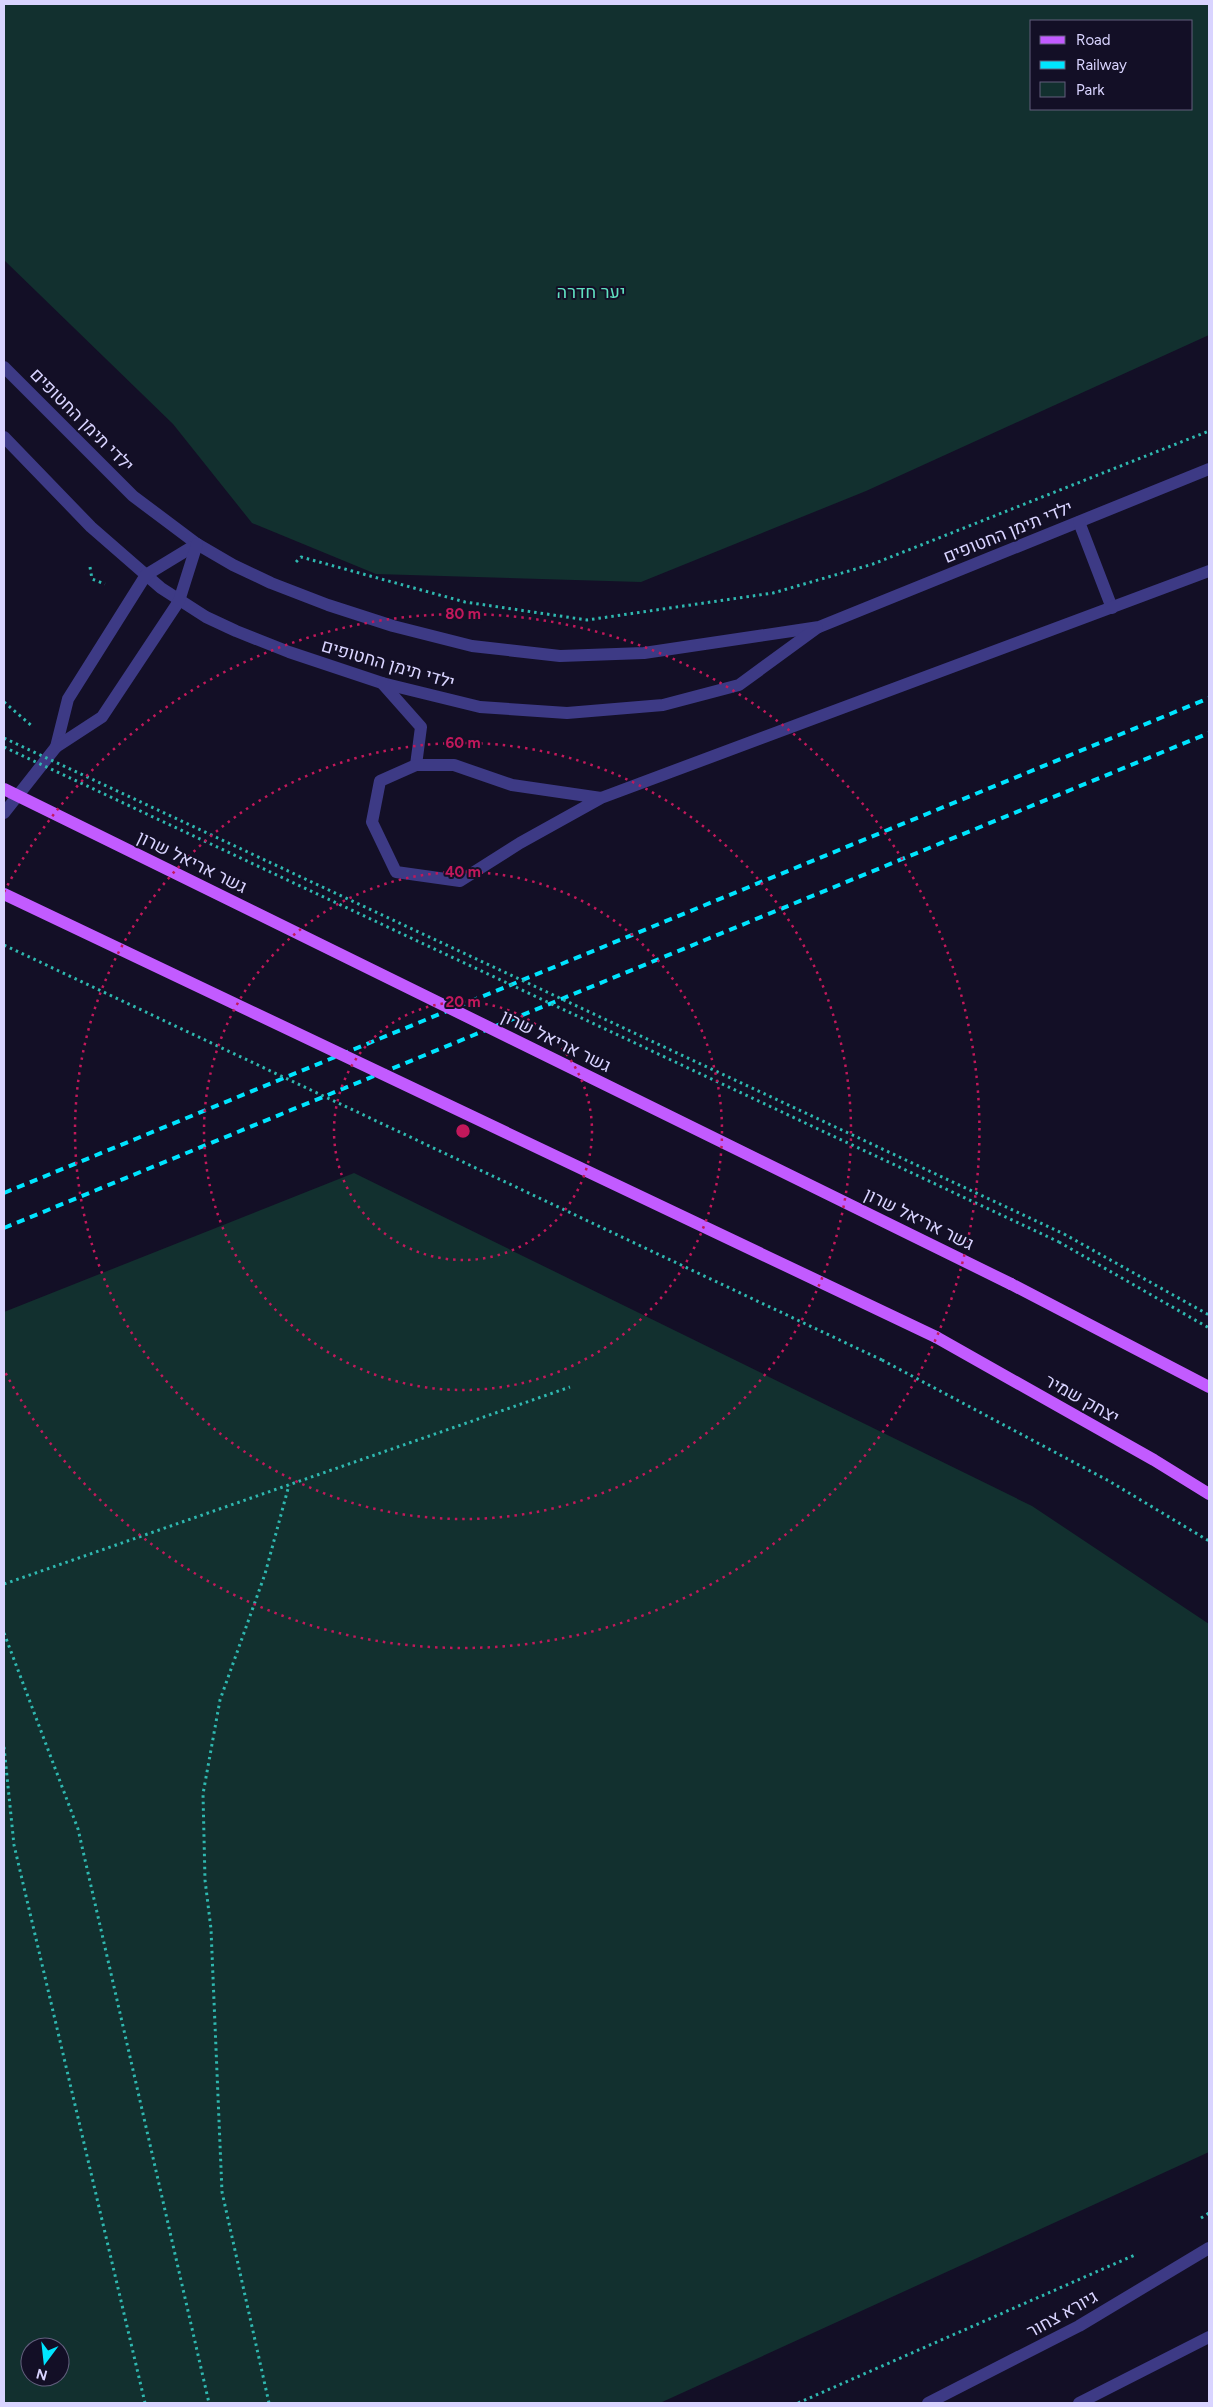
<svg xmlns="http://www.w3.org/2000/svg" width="1213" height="2407" font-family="Figtree,Heebo,sans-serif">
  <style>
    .green { fill: #12302f; fill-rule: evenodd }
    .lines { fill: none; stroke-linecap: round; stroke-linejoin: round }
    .path { stroke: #2fb8b0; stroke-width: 3; stroke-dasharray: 2.5 4; stroke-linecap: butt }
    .minor { stroke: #3d3a85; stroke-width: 12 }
    .major { stroke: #c25bff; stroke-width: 12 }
    .rail { stroke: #00e5ff; stroke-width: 4; stroke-dasharray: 8 6; stroke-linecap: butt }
    .path-bridge { stroke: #2fb8b0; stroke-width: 3; stroke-dasharray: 2.5 4; stroke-linecap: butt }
    .major-bridge { stroke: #c25bff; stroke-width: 12 }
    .ring { fill: none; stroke: #c2185b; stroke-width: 2.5; stroke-dasharray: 2.5 5 }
    .labels { text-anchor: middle; stroke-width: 4; stroke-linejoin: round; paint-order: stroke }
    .park-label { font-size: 18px; fill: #5fe0c0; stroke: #130f26 }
    .street-label { font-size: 18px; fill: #d9d4ff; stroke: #130f26 }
    .centre { fill: #c2185b; stroke: #130f26; stroke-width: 2.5 }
    .ring-label { font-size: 15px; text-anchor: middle; font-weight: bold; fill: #c2185b; stroke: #130f26; stroke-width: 4; stroke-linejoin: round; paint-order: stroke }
  </style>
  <rect width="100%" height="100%" fill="#130f26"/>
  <g class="green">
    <path d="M4 4H1209V335L866 491 641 582 376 574 252 523 173 424 4 260ZM1032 21H1192V109H1032Z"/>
    <path d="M354 1173 1032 1506 1209 1624V2152L660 2403H4V1312ZM30 2347H60V2377H30Z"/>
  </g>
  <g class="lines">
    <g class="path">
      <path d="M296 562 301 557 465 602 587 620 773 593 873 564 1209 431"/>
      <path d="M90 567 92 579 105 584"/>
      <path d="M4 702 32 726"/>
      <path d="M1064 1234 1209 1315"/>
      <path d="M1059 1242 1209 1328"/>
      <path d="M882 1360 1109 1481 1209 1541"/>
      <path d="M4 1584 570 1387"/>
      <path d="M4 1633 78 1829 209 2403"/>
      <path d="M4 1747 14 1845 145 2403"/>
      <path d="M1201 2218 1209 2213"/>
      <path d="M269 2403 222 2192 211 1929 205 1880 203 1794 220 1700 265 1574 289 1485"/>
      <path d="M798 2403 1137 2254"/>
    </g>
    <g class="minor">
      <path d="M4 367 133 496 197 544 233 565 271 583 328 605 393 626 472 646 560 656 644 653 819 627 1209 469"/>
      <path d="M4 437 91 527 161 588 206 617 236 631 289 652 382 683 480 707 567 713 663 705 739 685 817 628"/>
      <path d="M1079 522 1112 608"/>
      <path d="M382 683 421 727 416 765"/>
      <path d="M56 747 68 699 146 575 197 544"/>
      <path d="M601 798 512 785 454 765H416L380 781 372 822 396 872 460 881 520 843 601 798 1209 571"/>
      <path d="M4 813 56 747 102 717 179 601 197 544"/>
      <path d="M928 2403 1079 2326 1209 2248"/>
      <path d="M1079 2403 1209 2337"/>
    </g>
    <g class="major">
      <path d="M1011 1284 1209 1387"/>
      <path d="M936 1337 1154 1460 1209 1494"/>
    </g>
    <g class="rail">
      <path d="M4 1193 1209 698"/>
      <path d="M4 1228 1209 733"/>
    </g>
    <g class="path-bridge">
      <path d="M4 738 1064 1234"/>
      <path d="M4 747 1059 1242"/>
      <path d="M4 945 882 1360"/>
    </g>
    <g class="major-bridge">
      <path d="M4 789 1011 1284"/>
      <path d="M4 894 936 1337"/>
    </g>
  </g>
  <g class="ring">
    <circle cx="463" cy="1131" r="129"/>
    <circle cx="463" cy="1131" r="259"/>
    <circle cx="463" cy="1131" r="388"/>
    <path d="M4 892A517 517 0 1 1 4 1370"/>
  </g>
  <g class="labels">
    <g class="park-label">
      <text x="591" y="298">יער חדרה</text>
    </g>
    <g class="street-label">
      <text transform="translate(82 420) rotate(45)" y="6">ילדי תימן החטופים</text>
      <text transform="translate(1008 532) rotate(-22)" y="6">ילדי תימן החטופים</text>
      <text transform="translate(388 664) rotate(16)" y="6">ילדי תימן החטופים</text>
      <text transform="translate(192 862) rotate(26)" y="6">גשר אריאל שרון</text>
      <text transform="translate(556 1041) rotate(26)" y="6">גשר אריאל שרון</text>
      <text transform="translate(919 1219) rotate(26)" y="6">גשר אריאל שרון</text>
      <text transform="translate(1082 1399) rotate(29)" y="6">יצחק שמיר</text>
      <text transform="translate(1062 2314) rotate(-29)" y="6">גיורא צחור</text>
    </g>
  </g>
  <circle cx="463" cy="1131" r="8" class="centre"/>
  <g class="ring-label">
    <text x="463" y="619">80 m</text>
    <text x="463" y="748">60 m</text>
    <text x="463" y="877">40 m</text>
    <text x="463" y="1007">20 m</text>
  </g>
  <rect width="1213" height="2407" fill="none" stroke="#d9d4ff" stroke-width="10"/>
  <rect x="1030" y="20" width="162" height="90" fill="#130f26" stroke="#625e7d"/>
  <rect x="1040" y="36" width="25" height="8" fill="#c25bff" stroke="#625e7d"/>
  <text x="1076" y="45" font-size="15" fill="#d9d4ff">Road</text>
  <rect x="1040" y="61" width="25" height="8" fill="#00e5ff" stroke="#625e7d"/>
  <text x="1076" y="70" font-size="15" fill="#d9d4ff">Railway</text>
  <rect x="1040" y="82" width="25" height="15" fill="#12302f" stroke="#625e7d"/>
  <text x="1076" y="95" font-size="15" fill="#d9d4ff">Park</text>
  <g transform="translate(45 2362) rotate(195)"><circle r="24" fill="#130f26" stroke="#625e7d"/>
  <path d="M0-4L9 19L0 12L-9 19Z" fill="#00e5ff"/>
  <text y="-8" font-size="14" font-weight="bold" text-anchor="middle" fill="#d9d4ff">N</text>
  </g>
</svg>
